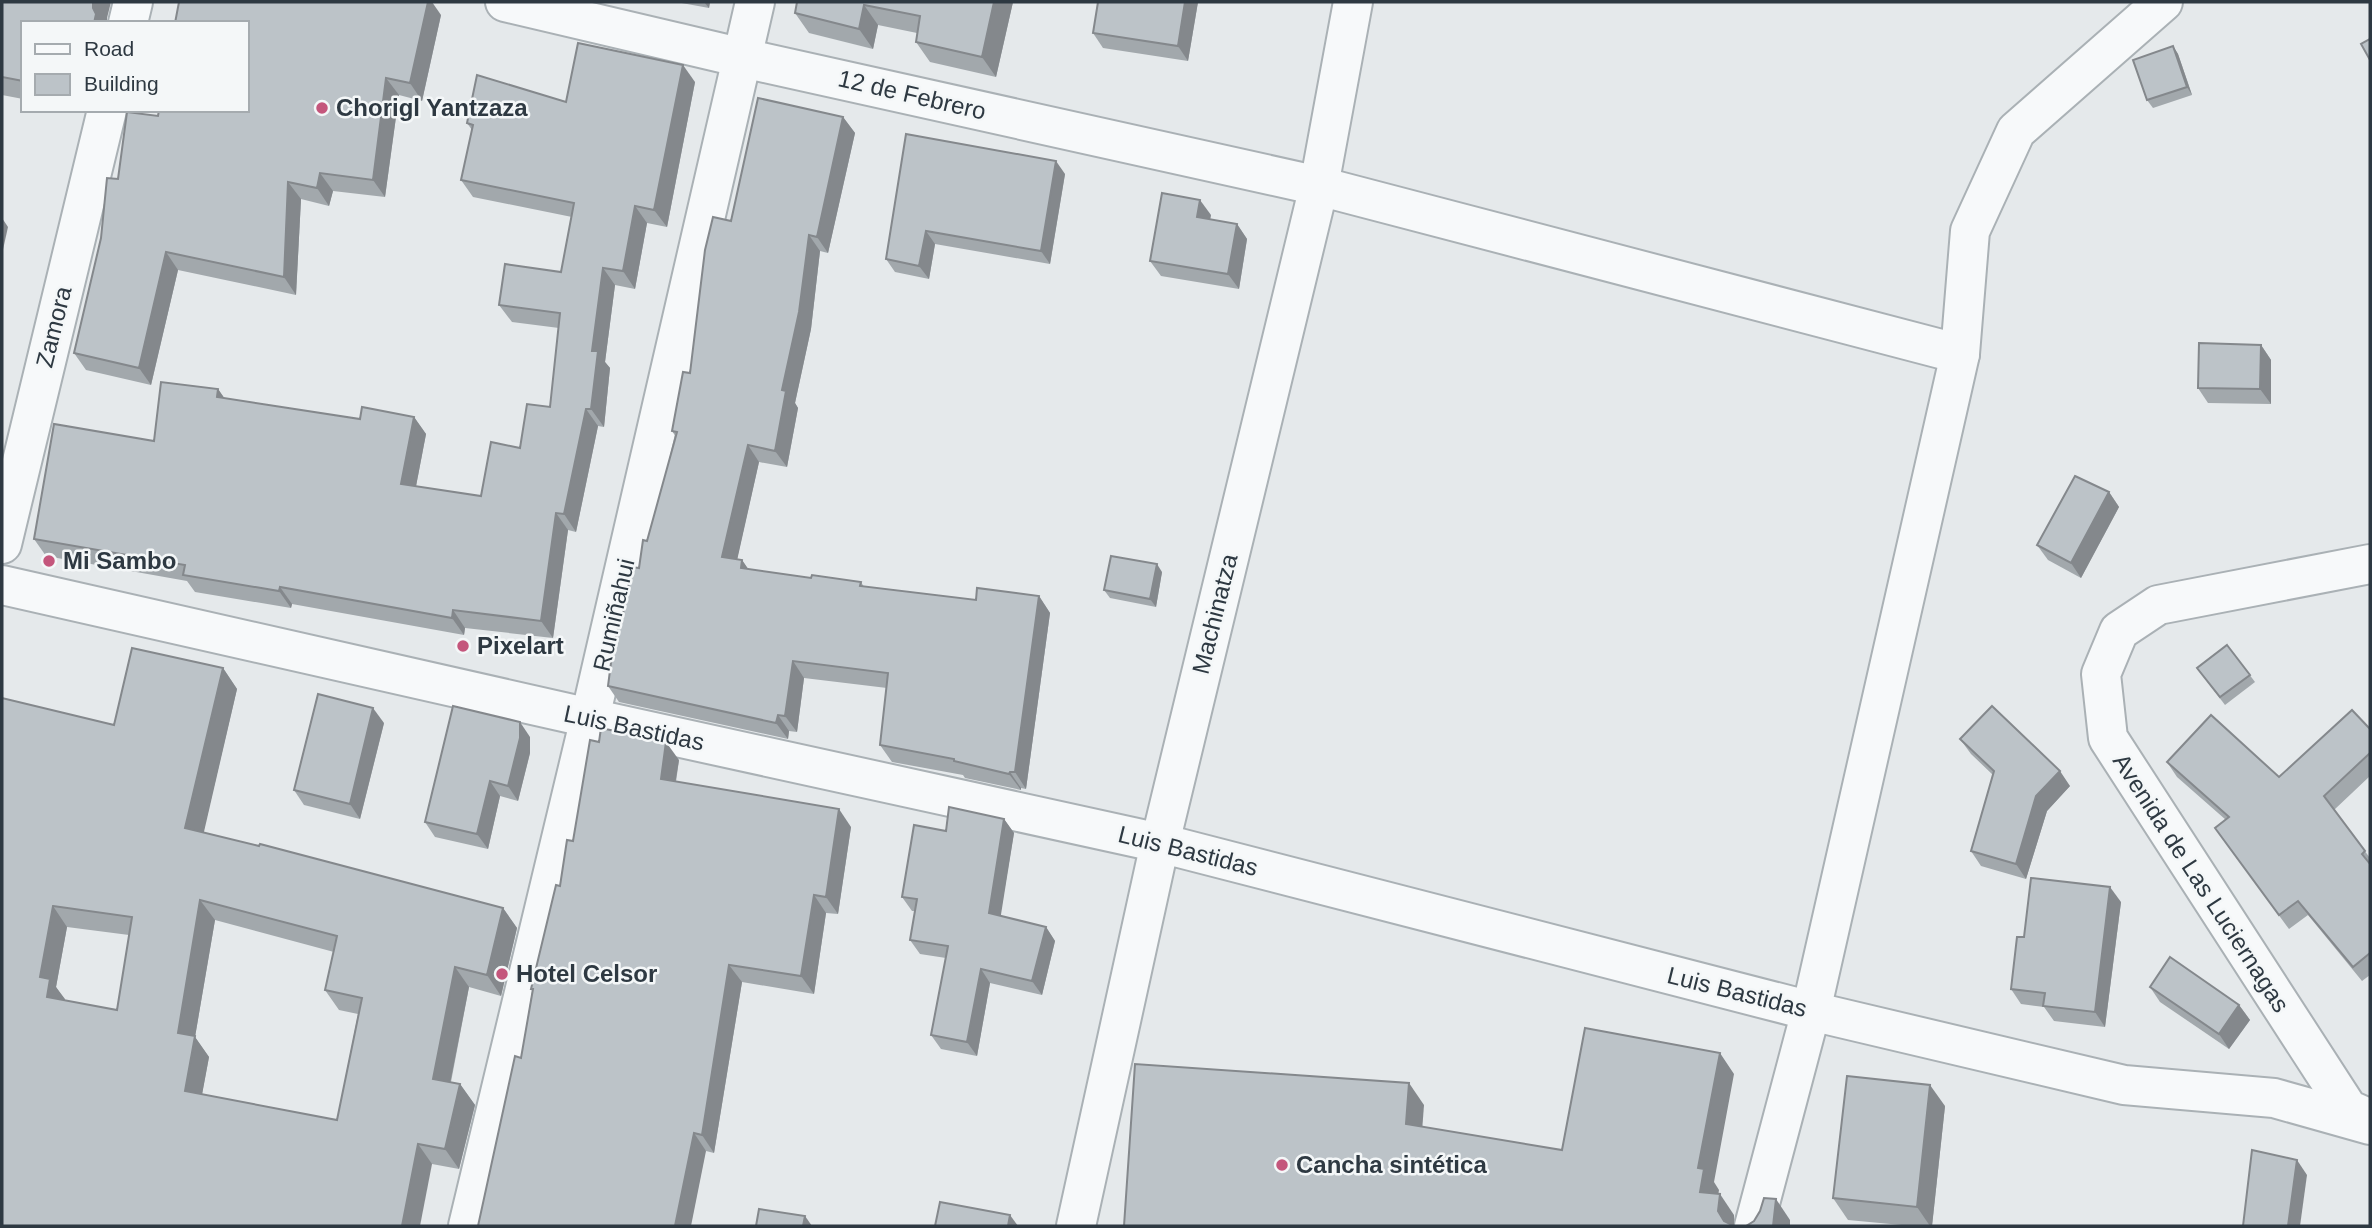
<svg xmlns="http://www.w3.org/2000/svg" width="2372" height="1228" font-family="Arial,sans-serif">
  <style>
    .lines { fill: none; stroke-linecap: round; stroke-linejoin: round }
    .street-casing { stroke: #aab1b5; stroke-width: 42 }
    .street { stroke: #f7f9fa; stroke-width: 38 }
    .wall { fill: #a2a8ac; fill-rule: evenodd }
    .shaded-wall { fill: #84888c }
    .building { fill: #bcc3c8; stroke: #84888c; stroke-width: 2; fill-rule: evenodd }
    .poi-dot { fill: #c4567c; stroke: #f4f7f8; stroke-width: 2.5 }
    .labels { text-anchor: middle; stroke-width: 5; stroke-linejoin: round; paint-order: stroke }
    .street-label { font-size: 24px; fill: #2e3942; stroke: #f4f7f8 }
    .poi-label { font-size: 24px; font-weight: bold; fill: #2e3942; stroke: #f4f7f8; text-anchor: start }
  </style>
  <rect width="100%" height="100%" fill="#e5e9eb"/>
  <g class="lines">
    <defs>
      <g id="street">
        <path d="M505 2 743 58 1319 186 1960 354"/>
        <path d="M128 23 133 2"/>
        <path d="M2 544 107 110"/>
        <path d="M2370 564 2158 605 2119 631 2101 674 2108 738 2348 1109 2370 1119"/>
        <path d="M2 585 590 718 1160 843 1811 1011 2124 1085 2274 1098 2370 1125"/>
        <path d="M468 1226 590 718 755 2"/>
        <path d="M1076 1226 1160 843 1319 186 1353 2"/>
        <path d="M1754 1226 1811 1011 1960 354 1970 231 2016 131 2163 2"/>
      </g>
    </defs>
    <use href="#street" class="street-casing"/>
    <use href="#street" class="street"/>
  </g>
  <g class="wall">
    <path d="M2 2 107 18 23 23V99L2 95Z"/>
    <path d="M676 2H710L709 8Z"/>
    <path d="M797 2H1013L996 77 930 62 916 42 917 33 878 25 873 49 809 33 795 13Z"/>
    <path d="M1198 2 1188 61 1103 48 1093 33Z"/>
    <path d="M441 15 422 101 399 95 385 197 333 191 329 206 301 199 296 295 178 270 151 385 86 370 74 353 118 179 158 116Z"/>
    <path d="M2173 46 2178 54 2192 95 2153 108 2147 100Z"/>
    <path d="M695 82 667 227 647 223 635 289 615 285 605 362 610 368 604 427 598 426 576 532 568 530 553 638 465 628 464 635 292 604 291 608 195 592 187 581 46 556 34 539 218 389 224 398 360 419 414 417 426 434 416 486 481 496 520 448 550 407 559 328 512 322 499 305 561 272 572 217 473 197 461 180 472 130 467 123 566 102Z"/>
    <path d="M843 117 855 133 828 253 820 251 811 329 795 403 798 408 787 467 759 462 737 559 742 560 748 569 811 578 861 582 864 587 976 600 1039 596 1050 613 1026 789 1021 788V790L965 778 963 775 892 762 880 745 887 688 804 678 797 732 789 731 788 739 619 702 608 686 621 624 647 541 676 437 672 431 690 373 731 221Z"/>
    <path d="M906 134 1065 174 1050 264 935 244 929 279 895 272 886 259Z"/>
    <path d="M1211 215 1210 220 1237 224 1247 239 1239 289 1161 276 1150 261Z"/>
    <path d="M2261 345 2271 360V404L2208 403 2198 388Z"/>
    <path d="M2109 492 2119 507 2081 578 2048 560 2037 545Z"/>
    <path d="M1162 572 1156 607 1110 598 1104 590Z"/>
    <path d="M2227 645 2255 682 2225 705 2197 668Z"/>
    <path d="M223 668 237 689 203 833 503 908 517 928 501 996 469 987 451 1082 460 1084 475 1105 459 1169 432 1164 2 1226V698L114 725ZM215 920 334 952 325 990 339 1010 358 1014 337 1120 202 1094 209 1057 195 1037ZM67 927 129 935 117 1010 64 1000 56 987Z"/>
    <path d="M384 723 360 819 304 805 294 790Z"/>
    <path d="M2370 729V776L2334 810 2370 858V975L2362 981 2308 915 2289 929 2215 828 2226 820 2177 777 2167 762 2279 777Z"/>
    <path d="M530 737V753L518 801 500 796 488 849 435 837 425 822Z"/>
    <path d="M1960 739 2070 786 2047 811 2026 879 1981 866 1971 851 1993 775 1971 754Z"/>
    <path d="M679 760 676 782 851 827 838 914 826 913 814 994 742 982 714 1153 706 1151 521 1058 532 991 531 989 573 841Z"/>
    <path d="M1004 819 1014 833 1000 916 1046 927 1055 941 1042 995 990 983 977 1056 941 1049 931 1035 946 958 920 954 910 940 915 911H912L902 897 946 831Z"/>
    <path d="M2121 902 2105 1027 2054 1021 2044 1007 2021 1004 2011 989 2024 937Z"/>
    <path d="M2150 987 2239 1005 2250 1020 2229 1049 2160 1002Z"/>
    <path d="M1945 1106 1932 1226H1912L1848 1220 1833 1198Z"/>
  </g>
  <g class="shaded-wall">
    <path d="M93 2H111L107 18V23H94Z"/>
    <path d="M428 2H432L441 15 422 101 410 83Z"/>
    <path d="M704 2H710L709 8Z"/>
    <path d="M994 2H1013L996 77 982 57Z"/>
    <path d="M1185 2H1198L1188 61 1178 46Z"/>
    <path d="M864 5 878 25 873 49 859 29Z"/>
    <path d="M2173 46 2178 54 2192 95 2187 87Z"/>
    <path d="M683 65 695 82 667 227 654 210Z"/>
    <path d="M386 78 399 95 385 197 373 180Z"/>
    <path d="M843 117 855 133 828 253 817 237Z"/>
    <path d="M1056 161 1065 174 1050 264 1041 251Z"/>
    <path d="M320 173 333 191 329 206 317 188Z"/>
    <path d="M288 182 301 199 296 295 284 277Z"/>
    <path d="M1200 200 1211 215 1207 232 1197 217Z"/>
    <path d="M635 206 647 223 635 289 623 271Z"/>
    <path d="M2 218 8 227 2 254Z"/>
    <path d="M1237 224 1247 239 1239 289 1228 274Z"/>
    <path d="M926 231 935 244 929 279 919 266Z"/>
    <path d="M809 235 820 251 811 329 795 403 798 408 787 467 775 451 782 390Z"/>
    <path d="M166 252 178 270 151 385 139 368Z"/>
    <path d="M603 268 615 285 605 362 610 368 604 427 591 409 592 351Z"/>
    <path d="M2261 345 2271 360V404L2260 389Z"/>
    <path d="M218 389 230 406 217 397Z"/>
    <path d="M586 409 598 426 576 532 564 514Z"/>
    <path d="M414 417 426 434 413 502 401 484Z"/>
    <path d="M748 445 759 462 734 574 722 557Z"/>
    <path d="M2109 492 2119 507 2081 578 2071 563Z"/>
    <path d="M556 513 568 530 553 638 541 621Z"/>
    <path d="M742 560 753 576 741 568Z"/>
    <path d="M1157 564 1162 572 1156 607 1150 599Z"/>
    <path d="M280 587 292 604 291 608 279 591Z"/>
    <path d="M1039 596 1050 613 1026 789 1015 772Z"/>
    <path d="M453 610 465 628 464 635 452 618Z"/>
    <path d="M793 661 804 678 797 732 785 716Z"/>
    <path d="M223 668 237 689 200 849 185 828Z"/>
    <path d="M373 708 384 723 360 819 350 804Z"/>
    <path d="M778 715 789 731 788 739 776 723Z"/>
    <path d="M520 722 530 737V753L518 801 508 786Z"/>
    <path d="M666 742 679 760 673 797 661 779Z"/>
    <path d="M2060 771 2070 786 2047 811 2026 879 2016 864 2036 796Z"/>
    <path d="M1010 772 1021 788V790L1009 774Z"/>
    <path d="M490 781 500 796 488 849 477 834Z"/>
    <path d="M839 809 851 827 838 914 826 897Z"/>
    <path d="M1004 819 1014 833 999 927 989 913Z"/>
    <path d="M2110 887 2121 902 2105 1027 2095 1012Z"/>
    <path d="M814 895 826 913 814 994 801 976Z"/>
    <path d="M200 900 215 920 195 1037 209 1057 199 1111 185 1091 178 1033Z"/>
    <path d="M53 906 67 927 56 987 65 999 62 1017 47 997 40 977Z"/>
    <path d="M503 908 517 928 501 996 487 975Z"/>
    <path d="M1046 927 1055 941 1042 995 1032 981Z"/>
    <path d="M729 965 742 982 714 1153 702 1135Z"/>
    <path d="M455 967 469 987 447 1099 433 1079Z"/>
    <path d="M981 969 990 983 977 1056 967 1042Z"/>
    <path d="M2239 1005 2250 1020 2229 1049 2219 1034Z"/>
    <path d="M1720 1053 1734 1074 1714 1182 1719 1190 1715 1213 1700 1192 1698 1168Z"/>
    <path d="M1409 1083 1424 1105 1421 1145 1406 1124Z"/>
    <path d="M460 1084 475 1105 459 1169 445 1149Z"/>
    <path d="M1930 1085 1945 1106 1932 1226H1930L1917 1207Z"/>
    <path d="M694 1133 706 1151 691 1226H675Z"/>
    <path d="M418 1144 432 1164 420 1226H402Z"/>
    <path d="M2297 1160 2307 1175 2300 1226H2288Z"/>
    <path d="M1720 1194 1734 1215V1226H1728L1718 1211Z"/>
    <path d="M1776 1199 1790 1220V1226H1773Z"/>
    <path d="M1010 1215 1018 1226H1008Z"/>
    <path d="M805 1216 812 1226H803Z"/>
  </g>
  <g class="building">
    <path d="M2 2H93V8L96 14 94 23H23V81L2 77Z"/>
    <path d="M179 2H428L410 83 386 78 373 180 320 173 317 188 288 182 284 277 166 252 139 368 74 353 101 238 107 178 118 179 127 112 158 116 159 110H247V23H175Z"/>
    <path d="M797 2H994L982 57 916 42 920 16 864 5 859 29 795 13Z"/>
    <path d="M1098 2H1185L1178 46 1093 33Z"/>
    <path d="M2370 39V60L2361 44Z"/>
    <path d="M578 43 683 65 654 210 635 206 623 271 603 268 592 351H598L591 409H586L564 514 556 513 541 621 453 610 452 618 280 587 279 591 183 575 185 565 34 539 54 424 154 441 161 382 218 389 217 397 360 419 362 407 414 417 401 484 481 496 491 442 520 448 527 404 550 407 560 313 499 305 505 264 561 272 574 203 461 180 473 125 467 123 477 75 566 102Z"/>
    <path d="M2173 46 2187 87 2147 100 2133 60Z"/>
    <path d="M758 98 843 117 817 237 809 235 799 312 782 390 786 391 775 451 748 445 722 557 742 560 741 568 811 578 812 575 861 582 860 586 976 600 977 588 1039 596 1015 772H1010L1009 774 954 761V759L880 745 888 673 793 661 785 716 778 715 776 723 608 686 612 655 619 623 621 624 632 567 639 568 643 540 647 541 677 432 672 431 683 372 690 373 705 250 713 217 731 221Z"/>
    <path d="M906 134 1056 161 1041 251 926 231 919 266 886 259Z"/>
    <path d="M1162 193 1200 200 1197 217 1237 224 1228 274 1150 261Z"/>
    <path d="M2199 343 2261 345 2260 389 2198 388Z"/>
    <path d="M2075 476 2109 492 2071 563 2037 545Z"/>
    <path d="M1111 556 1157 564 1150 599 1104 590Z"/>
    <path d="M2227 645 2250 675 2220 697 2197 668Z"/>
    <path d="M132 648 223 668 185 828 259 846 260 844 503 908 487 975 455 967 433 1079 460 1084 445 1149 418 1144 402 1226H2V698L114 725ZM200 900 337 936 325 990 362 998 337 1120 185 1091 195 1036 178 1033ZM53 906 132 917 117 1010 47 997 50 979 40 977Z"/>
    <path d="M318 694 373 708 350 804 294 790Z"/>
    <path d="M453 706 520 722V738L508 786 490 781 477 834 425 822Z"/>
    <path d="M1992 706 2060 771 2036 796 2016 864 1971 851 1994 771 1960 739Z"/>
    <path d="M2352 710 2370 729V753L2324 796 2365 851 2362 854 2370 864V953L2353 967 2298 901 2279 915 2215 828 2229 817 2167 762 2211 715 2279 777Z"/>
    <path d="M601 728 666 742 661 779 839 809 826 897 814 895 801 976 729 965 702 1135 694 1133 675 1226H478L515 1056 521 1058 533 989H531L556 885 560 886 567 840 573 841 590 740 599 742Z"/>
    <path d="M949 807 1004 819 989 913 1046 927 1032 981 981 969 967 1042 931 1035 948 946 910 940 917 899 902 897 914 825 946 831Z"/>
    <path d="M2031 878 2110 887 2095 1012 2043 1006 2045 993 2011 989 2017 937H2024Z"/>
    <path d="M2170 957 2239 1005 2219 1034 2150 987Z"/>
    <path d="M1585 1028 1720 1053 1698 1168 1704 1169 1700 1192 1720 1194 1718 1211 1724 1221 1734 1226H1746L1754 1221 1760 1211 1764 1198 1776 1199 1773 1226H1124L1135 1064 1409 1083 1406 1124 1562 1150Z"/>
    <path d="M1847 1076 1930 1085 1917 1207 1833 1198Z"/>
    <path d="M2252 1150 2297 1160 2288 1226H2243Z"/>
    <path d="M940 1202 1010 1215 1008 1226H935Z"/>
    <path d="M759 1209 805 1216 803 1226H756Z"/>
  </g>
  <g class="poi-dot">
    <circle cx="322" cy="108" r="7"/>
    <circle cx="49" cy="561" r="7"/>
    <circle cx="463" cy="646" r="7"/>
    <circle cx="502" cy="974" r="7"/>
    <circle cx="1282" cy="1165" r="7"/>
  </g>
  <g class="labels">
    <g class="street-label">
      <text transform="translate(912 95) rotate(13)" y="8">12 de Febrero</text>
      <text transform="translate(54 327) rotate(-76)" y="8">Zamora</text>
      <text transform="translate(1215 614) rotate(-76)" y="8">Machinatza</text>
      <text transform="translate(614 615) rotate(-77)" y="8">Rumiñahui</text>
      <text transform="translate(634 728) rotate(12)" y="8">Luis Bastidas</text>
      <text transform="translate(1188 851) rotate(14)" y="8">Luis Bastidas</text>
      <text transform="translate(2201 883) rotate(57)" y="8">Avenida de Las Luciernagas</text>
      <text transform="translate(1737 992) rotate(14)" y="8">Luis Bastidas</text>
    </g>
    <g class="poi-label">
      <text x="336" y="116">Chorigl Yantzaza</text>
      <text x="63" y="569">Mi Sambo</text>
      <text x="477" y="654">Pixelart</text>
      <text x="516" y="982">Hotel Celsor</text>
      <text x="1296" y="1173">Cancha sintética</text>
    </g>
  </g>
  <rect width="2372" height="1228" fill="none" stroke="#2e3942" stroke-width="7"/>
  <rect x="21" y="21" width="228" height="91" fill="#f4f7f8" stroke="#a5abaf" stroke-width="2"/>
  <rect x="35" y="44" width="35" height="10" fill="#f7f9fa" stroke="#a5abaf" stroke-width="2"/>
  <text x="84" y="56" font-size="21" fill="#2e3942">Road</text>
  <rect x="35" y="74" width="35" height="21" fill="#bcc3c8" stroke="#a5abaf" stroke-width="2"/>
  <text x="84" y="91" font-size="21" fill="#2e3942">Building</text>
</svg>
